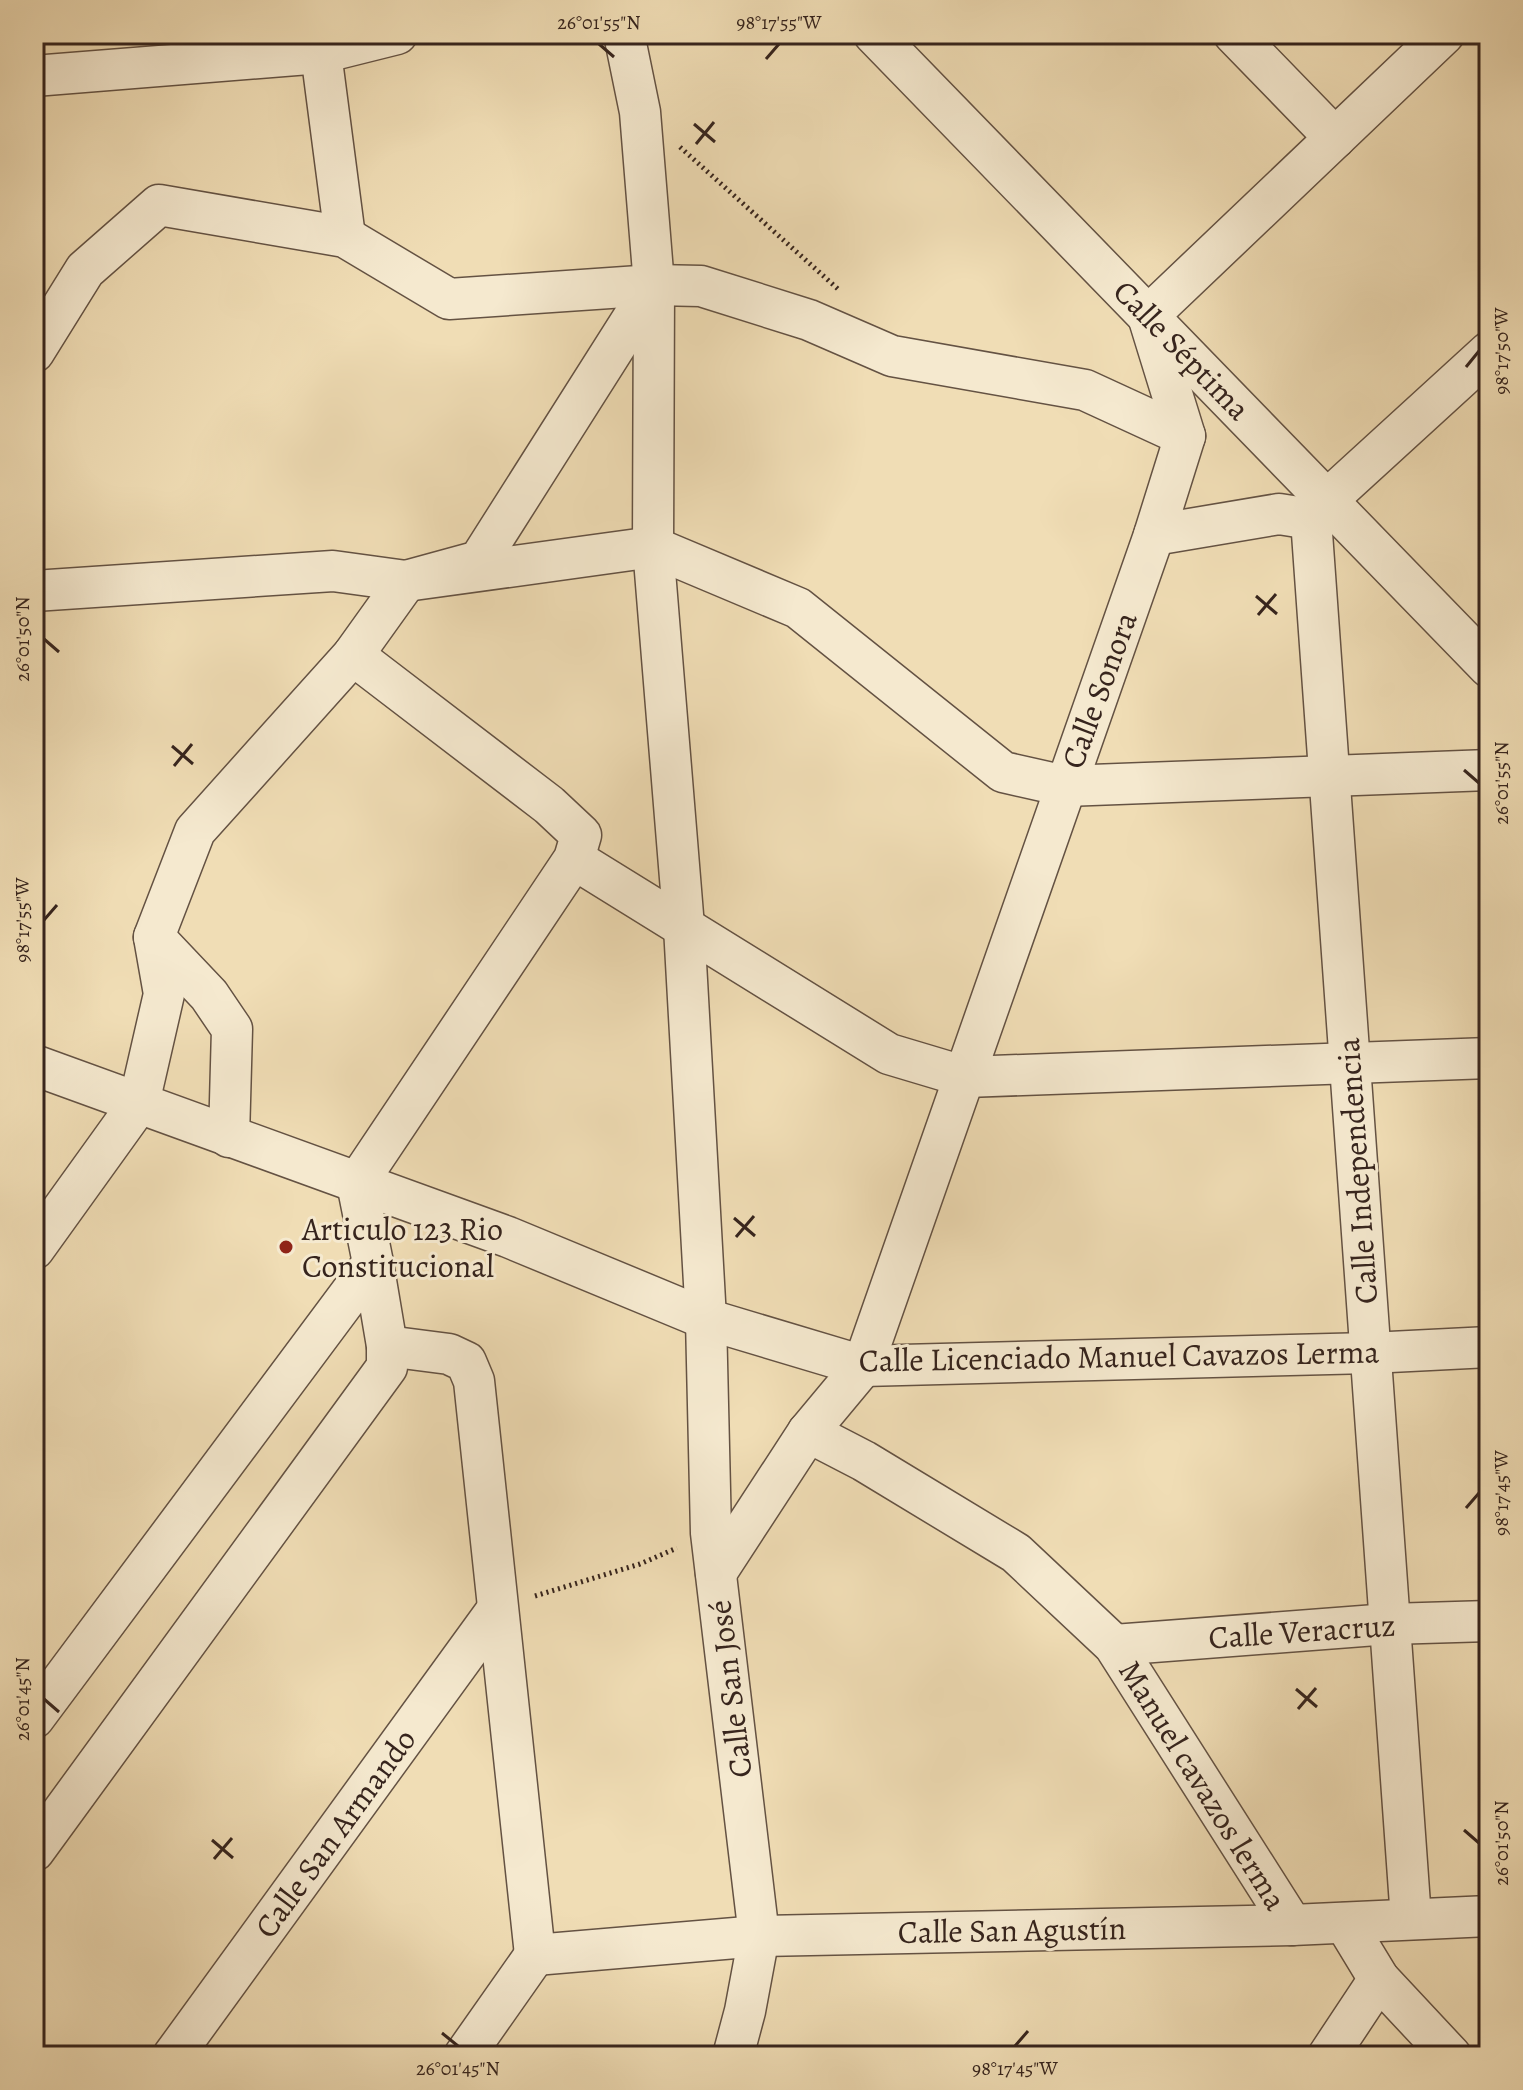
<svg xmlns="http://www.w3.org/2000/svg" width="1523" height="2090" font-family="Alegreya,serif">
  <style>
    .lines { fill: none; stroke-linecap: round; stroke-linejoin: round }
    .minor-casing { stroke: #645243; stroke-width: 43 }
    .path { stroke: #36241d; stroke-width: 5; stroke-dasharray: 2 4; stroke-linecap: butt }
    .minor { stroke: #f5e9cf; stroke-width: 40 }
    .ticks { fill: none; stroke: #36241d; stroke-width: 3 }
    .poi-dot { fill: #8f2418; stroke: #f5e9cf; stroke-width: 3 }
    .labels { text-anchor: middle; stroke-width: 6; stroke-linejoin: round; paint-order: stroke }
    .street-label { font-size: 32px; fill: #36241d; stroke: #f5e9cf }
    .poi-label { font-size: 32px; fill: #36241d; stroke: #f5e9cf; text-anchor: start }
    .neatline { fill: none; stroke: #36241d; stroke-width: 3 }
    .ticks-label { font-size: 20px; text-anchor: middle; fill: #36241d }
  </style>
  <rect width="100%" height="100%" fill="#f0ddb5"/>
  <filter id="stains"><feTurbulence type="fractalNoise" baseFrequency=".0025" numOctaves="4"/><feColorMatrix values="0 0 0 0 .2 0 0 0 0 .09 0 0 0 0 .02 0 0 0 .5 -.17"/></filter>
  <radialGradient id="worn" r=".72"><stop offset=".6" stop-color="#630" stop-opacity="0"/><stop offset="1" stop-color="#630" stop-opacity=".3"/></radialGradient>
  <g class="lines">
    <defs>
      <g id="minor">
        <path d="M624 34 640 112 654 285 653 547 684 927 706 1319 711 1533 759 1936 745 2011 733 2056"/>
        <path d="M874 34 1489 667"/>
        <path d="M1234 34 1335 138"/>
        <path d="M321 53 345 237"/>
        <path d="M34 76 321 53 397 34"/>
        <path d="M34 352 85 270 159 205 345 237 449 299 654 285 701 286 809 320 892 356 1085 390 1185 436"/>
        <path d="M1311 519 1411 1919"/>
        <path d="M1154 535 1279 514 1311 519 1327 500 1489 352"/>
        <path d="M34 591 333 571 406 581 653 547 798 608 1003 772 1065 786 1489 770"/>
        <path d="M574 859 889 1054 966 1077 1489 1058"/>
        <path d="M154 937 209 995 232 1029 229 1137"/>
        <path d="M34 1065 508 1237 706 1319 863 1366 1370 1353 1489 1347"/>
        <path d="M34 1249 139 1103 164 994 154 937 195 831 353 655 406 581 479 561 654 285"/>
        <path d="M387 1346 449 1354 466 1362 474 1381 535 1955"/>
        <path d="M808 1432 864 1461 1016 1553 1114 1645 1292 1925"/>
        <path d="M716 1573 808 1432 863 1366 1154 535 1185 436 1148 316 1444 34"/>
        <path d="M1114 1645 1389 1624 1489 1621"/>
        <path d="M34 1718 373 1263 357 1183 574 859 581 835 549 805 353 655"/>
        <path d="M34 1851 387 1367V1346L373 1263"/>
        <path d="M1345 1923 1379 1979 1451 2056"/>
        <path d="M535 1955 759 1936 1292 1925 1489 1916"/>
        <path d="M173 2056 497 1610"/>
        <path d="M464 2056 535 1955"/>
        <path d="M1328 2056 1379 1979"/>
      </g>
    </defs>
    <use href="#minor" class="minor-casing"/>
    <g class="path">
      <path d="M680 147 839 290"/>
      <path d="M535 1596 640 1564 677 1548"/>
    </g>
    <use href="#minor" class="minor"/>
  </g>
  <path class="ticks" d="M599 44 614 57M766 59 779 44M694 124 715 142M696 144 714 122M1466 367 1479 351M1256 596 1277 614M1258 615 1276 594M44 639 59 652M172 746 193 764M174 766 192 744M1464 770 1479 783M44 920 57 905M734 1218 755 1236M736 1237 754 1216M1466 1508 1479 1493M1296 1689 1317 1707M44 1699 59 1712M1298 1709 1316 1688M1464 1830 1479 1843M212 1840 233 1858M214 1859 232 1838M442 2033 458 2046M1015 2046 1028 2031"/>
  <circle class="poi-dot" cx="286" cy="1247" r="8"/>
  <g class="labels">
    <g class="street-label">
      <text transform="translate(1182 350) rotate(46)" y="11">Calle Séptima</text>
      <text transform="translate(1099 690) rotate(-70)" y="11">Calle Sonora</text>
      <text transform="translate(1357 1171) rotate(-94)" y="11">Calle Independencia</text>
      <text transform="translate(1119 1356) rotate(-1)" y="11">Calle Licenciado Manuel Cavazos Lerma</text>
      <text transform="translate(1302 1631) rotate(-4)" y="11">Calle Veracruz</text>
      <text transform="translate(730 1689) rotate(-97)" y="11">Calle San José</text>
      <text transform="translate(1203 1785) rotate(58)" y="11">Manuel cavazos lerma</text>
      <text transform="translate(335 1833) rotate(-54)" y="11">Calle San Armando</text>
      <text transform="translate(1012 1930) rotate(-1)" y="11">Calle San Agustín</text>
    </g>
    <g class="poi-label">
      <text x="302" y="1240">Articulo 123 Rio<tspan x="302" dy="37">Constitucional</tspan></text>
    </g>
  </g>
  <rect width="1523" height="2090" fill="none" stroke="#f0ddb5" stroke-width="88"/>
  <rect x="44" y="44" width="1435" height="2002" class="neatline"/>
  <g class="ticks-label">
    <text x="599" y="29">26°01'55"N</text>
    <text x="779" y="29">98°17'55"W</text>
    <text transform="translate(1501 351) rotate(-90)" y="7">98°17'50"W</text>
    <text transform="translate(22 639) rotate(-90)" y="7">26°01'50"N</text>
    <text transform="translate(1501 783) rotate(-90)" y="7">26°01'55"N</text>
    <text transform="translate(22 920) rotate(-90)" y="7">98°17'55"W</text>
    <text transform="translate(1501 1493) rotate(-90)" y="7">98°17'45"W</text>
    <text transform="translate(22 1699) rotate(-90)" y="7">26°01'45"N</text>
    <text transform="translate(1501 1843) rotate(-90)" y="7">26°01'50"N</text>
    <text x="458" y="2075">26°01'45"N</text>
    <text x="1015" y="2075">98°17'45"W</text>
  </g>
  <rect width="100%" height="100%" filter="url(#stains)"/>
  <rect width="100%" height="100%" fill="url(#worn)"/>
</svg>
